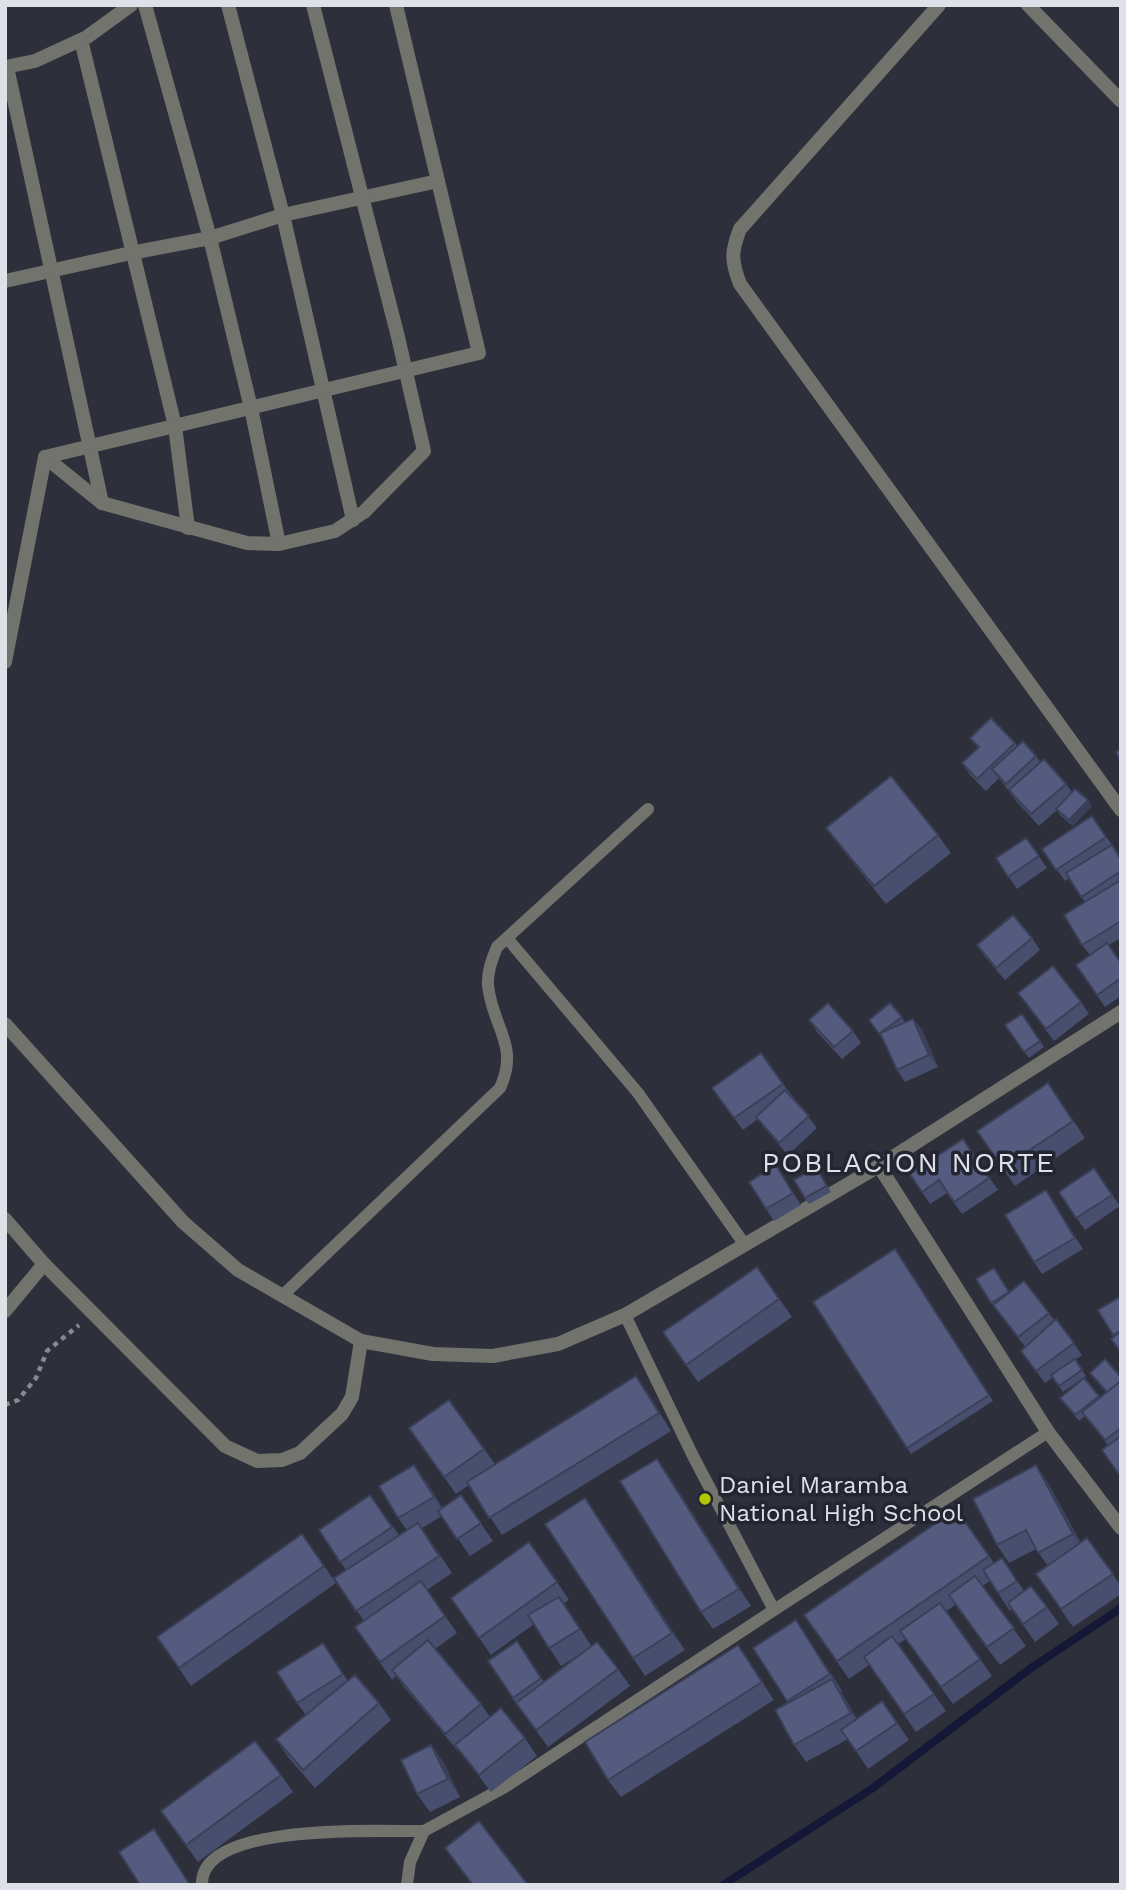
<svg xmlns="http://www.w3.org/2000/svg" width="1126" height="1890" font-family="'Work Sans',sans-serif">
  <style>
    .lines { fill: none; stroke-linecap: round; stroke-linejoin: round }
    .stream { stroke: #141736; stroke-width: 8 }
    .path { stroke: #868892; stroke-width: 4.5; stroke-dasharray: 5 5; stroke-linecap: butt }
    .service { stroke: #72736d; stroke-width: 12 }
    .minor { stroke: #72736d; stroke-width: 14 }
    .wall { fill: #484e6d }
    .shaded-wall { fill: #3b4059 }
    .building { fill: #545b7f; stroke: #3b4059; stroke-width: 2 }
    .poi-dot { fill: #b1c500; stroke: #232531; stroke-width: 2.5 }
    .labels { text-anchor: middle; stroke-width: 7; stroke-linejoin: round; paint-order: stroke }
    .poi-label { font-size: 24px; fill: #dfe1e9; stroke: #232531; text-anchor: start }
    .quarter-label { font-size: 28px; letter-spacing: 2px; fill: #dfe1e9; stroke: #232531 }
  </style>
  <rect width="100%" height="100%" fill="#2d2f3b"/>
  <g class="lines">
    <path class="stream" d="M723 1885 873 1788 1031 1668 1121 1608"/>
    <path class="path" d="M5 1405 18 1400 36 1378 47 1351 79 1325"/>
    <g class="service">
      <path d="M507 938 638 1093 745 1245"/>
      <path d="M282 1296 500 1088C520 1045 492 1027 488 985 487 972 492 959 497 947L648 809"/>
      <path d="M625 1315 693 1456 774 1610 1048 1432"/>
      <path d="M202 1885C199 1821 382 1832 424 1831"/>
      <path d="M407 1885 410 1862 424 1831 505 1787 774 1610"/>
    </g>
    <g class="minor">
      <path d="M145 5 210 238 251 408 279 544"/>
      <path d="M228 5 283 215 353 520"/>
      <path d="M939 5 740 229C731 252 731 260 740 284L1121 810"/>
      <path d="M1028 5 1121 101"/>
      <path d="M81 40 175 426 188 528"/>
      <path d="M5 67 35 61 87 37 131 5"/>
      <path d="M7 67 102 503"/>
      <path d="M5 281 131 253 210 238 283 215 438 181"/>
      <path d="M45 457 102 503 247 543 279 544 335 531 364 512 424 451 398 337 313 5"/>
      <path d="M45 457 479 353 396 5"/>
      <path d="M5 662 45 457"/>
      <path d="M5 1024 183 1222 238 1270 361 1341 433 1354 493 1356 558 1344 625 1315 879 1166 1121 1012"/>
      <path d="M879 1166 1048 1432 1121 1528"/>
      <path d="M5 1219 44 1264 225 1446 257 1461 282 1460 300 1453 342 1414 352 1397 361 1341"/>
      <path d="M5 1311 44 1264"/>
    </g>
  </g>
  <g class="wall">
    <path d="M970 738 1015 743 1017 746 1036 756 1040 762 1066 784 1072 792 1092 806 1073 826 1060 815 1057 810 1039 826 1017 802 999 778 986 791 970 775 962 763 978 748Z"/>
    <path d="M1092 816 1121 858V938L1109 945 1121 963V996L1105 1007 1076 965 1090 955 1082 945 1085 902 1069 878 1065 881 1042 849Z"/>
    <path d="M826 828 938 835 951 853 886 904 839 845Z"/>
    <path d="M1026 838 1047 868 1017 889 996 858Z"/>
    <path d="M1032 938 1040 950 1005 980 985 957 977 945Z"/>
    <path d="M1018 993 1081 1002 1089 1014 1054 1041Z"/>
    <path d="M890 1003 905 1022 913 1019 922 1030 938 1067 905 1082 897 1070 883 1039 869 1020Z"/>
    <path d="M1022 1014 1044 1047 1029 1058 1005 1025Z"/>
    <path d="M809 1020 853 1031 861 1043 842 1059 817 1032Z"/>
    <path d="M1048 1083 1085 1138 1015 1186 977 1131Z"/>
    <path d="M783 1084 817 1128 788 1155 764 1128 758 1119 743 1130 712 1088Z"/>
    <path d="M963 1139 998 1190 962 1214 947 1193 930 1204 910 1174Z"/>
    <path d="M776 1165 801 1205 774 1221 766 1209Z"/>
    <path d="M816 1167 831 1192 809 1204 805 1198Z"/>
    <path d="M1094 1168 1120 1206 1085 1230 1059 1192Z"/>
    <path d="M1046 1190 1083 1249 1042 1274 1034 1262Z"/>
    <path d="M895 1249 993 1401 911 1454 813 1302Z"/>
    <path d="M757 1267 792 1317 698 1382 663 1332Z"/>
    <path d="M1010 1292 1049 1313 1055 1321 1056 1319 1082 1355 1075 1360 1086 1376 1063 1392 1053 1377 1045 1383 1021 1351 1026 1348 991 1303Z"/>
    <path d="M1090 1373 1121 1377V1476L1102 1450 1108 1445 1085 1416 1079 1421 1060 1398 1084 1378 1100 1397 1106 1393Z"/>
    <path d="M636 1376 671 1431 502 1535 469 1485 456 1494 409 1428 449 1400 495 1464Z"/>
    <path d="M1036 1465 1048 1483 1081 1543 1087 1538 1121 1586V1594L1073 1627 1036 1574 1048 1566 1036 1549 1009 1563 997 1545Z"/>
    <path d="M669 1476 751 1606 713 1629 701 1612Z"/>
    <path d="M427 1482 442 1508 461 1495 493 1541 470 1556 442 1516 422 1528 452 1573 427 1590 457 1633 435 1649 481 1704 490 1717 525 1738 537 1756 491 1792 459 1750 458 1751 404 1687 396 1676 392 1680 355 1627 364 1621 334 1578 346 1570 319 1530 370 1495 399 1535 407 1530 398 1518Z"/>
    <path d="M956 1509 994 1563 1002 1558 1024 1591 1047 1607 1059 1624 1035 1642 1012 1609 1010 1611 990 1581 982 1586 1026 1646 1000 1665 955 1605 946 1611 992 1676 953 1704 906 1639 898 1644 946 1711 916 1732 869 1665 849 1679 804 1615Z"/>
    <path d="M597 1515 685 1650 645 1676 633 1658Z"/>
    <path d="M302 1534 336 1583 191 1686 157 1637Z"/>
    <path d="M557 1582 569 1600 564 1603 592 1647 618 1669 630 1686 548 1747 516 1703 488 1661 517 1641 544 1682 588 1649 561 1666 534 1624 491 1655 451 1598Z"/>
    <path d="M808 1638 842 1691 841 1692 857 1719 882 1701 909 1740 868 1769 848 1739 806 1762 794 1745 788 1703 753 1648Z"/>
    <path d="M323 1643 348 1681 379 1703 391 1720 315 1788 288 1757 276 1739 306 1715 297 1703Z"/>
    <path d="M738 1645 774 1700 621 1797 608 1780Z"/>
    <path d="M431 1745 444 1763 460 1797 430 1812 417 1794Z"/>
    <path d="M281 1775 293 1792 198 1862 161 1811Z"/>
  </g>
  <g class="shaded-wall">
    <path d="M1088 800 1092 806 1073 826 1069 820Z"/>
    <path d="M913 1019 922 1030 938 1067 929 1055Z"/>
    <path d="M1046 1190 1054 1202 1083 1249 1075 1238Z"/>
    <path d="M636 1376 649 1394 671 1431 659 1413Z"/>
    <path d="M657 1459 669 1476 751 1606 739 1589Z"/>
    <path d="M414 1465 427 1482 446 1514 434 1497Z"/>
    <path d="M1036 1465 1048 1483 1085 1552 1073 1534Z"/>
    <path d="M585 1498 597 1515 685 1650 672 1633Z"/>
    <path d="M559 1597 571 1614 592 1647 580 1629Z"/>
    <path d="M796 1620 808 1638 842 1691 830 1674Z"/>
    <path d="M738 1645 750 1662 774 1700 762 1682Z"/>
    <path d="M832 1679 844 1696 864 1731 851 1713Z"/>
    <path d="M431 1745 444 1763 460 1797 448 1779Z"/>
  </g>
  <g class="building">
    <path d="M991 718 1015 743 977 779 962 763 979 747 970 738Z"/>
    <path d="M1023 741 1036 756 1006 784 992 769Z"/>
    <path d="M1121 749V762L1116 752Z"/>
    <path d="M1044 759 1066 784 1031 814 1009 790Z"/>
    <path d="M891 776 938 835 874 886 826 828Z"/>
    <path d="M1075 789 1088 800 1069 820 1056 809Z"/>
    <path d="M1092 816 1106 837 1056 870 1042 849Z"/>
    <path d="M1026 838 1039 856 1008 877 996 858Z"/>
    <path d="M1112 845 1121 860V871L1081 897 1066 873Z"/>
    <path d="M1119 881 1121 884V921L1082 945 1064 915Z"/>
    <path d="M1013 915 1032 938 996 968 977 945Z"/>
    <path d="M1107 943 1121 963V978L1097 995 1076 965Z"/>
    <path d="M1053 966 1081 1002 1046 1029 1018 993Z"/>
    <path d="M828 1003 853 1031 834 1047 809 1020Z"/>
    <path d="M890 1003 902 1017 880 1033V1035L869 1020Z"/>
    <path d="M1022 1014 1040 1041 1024 1052 1005 1025Z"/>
    <path d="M913 1019 929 1055 897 1070 880 1033Z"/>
    <path d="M761 1053 783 1084 734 1118 712 1088Z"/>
    <path d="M1048 1083 1073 1121 1003 1168 977 1131Z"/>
    <path d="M785 1090 809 1116 779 1143 756 1117Z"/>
    <path d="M963 1139 989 1178 954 1202 939 1180 922 1192 910 1174Z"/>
    <path d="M776 1165 793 1193 766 1209 749 1182Z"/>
    <path d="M816 1167 827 1186 805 1198 794 1180Z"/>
    <path d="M1094 1168 1112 1195 1076 1218 1059 1192Z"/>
    <path d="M1046 1190 1075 1238 1034 1262 1005 1215Z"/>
    <path d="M895 1249 989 1395 907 1448 813 1302Z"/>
    <path d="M757 1267 779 1299 686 1365 663 1332Z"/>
    <path d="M994 1268 1009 1292 991 1303 976 1279Z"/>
    <path d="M1024 1281 1049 1313 1018 1337 993 1305Z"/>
    <path d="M1120 1297 1121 1299V1331L1113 1335 1098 1310Z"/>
    <path d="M1056 1319 1074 1343 1036 1371 1021 1351Z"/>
    <path d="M1121 1331V1352L1111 1339Z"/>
    <path d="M1075 1359 1082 1370 1059 1386 1051 1375Z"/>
    <path d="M1105 1359 1121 1377V1381L1107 1392 1090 1373Z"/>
    <path d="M636 1376 659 1413 489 1518 467 1482Z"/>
    <path d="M1084 1378 1099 1396 1075 1415 1060 1398Z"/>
    <path d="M1121 1381V1428L1105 1440 1082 1412Z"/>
    <path d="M449 1400 484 1449 444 1477 409 1428Z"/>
    <path d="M1121 1436V1471L1118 1473 1102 1450Z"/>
    <path d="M657 1459 739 1589 701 1612 620 1481Z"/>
    <path d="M414 1465 434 1497 398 1518 379 1486Z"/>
    <path d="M1036 1465 1073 1534 1038 1553 1026 1530 997 1545 973 1499Z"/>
    <path d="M370 1495 392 1527 340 1562 319 1530Z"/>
    <path d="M461 1495 481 1523 457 1539 438 1511Z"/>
    <path d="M585 1498 672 1633 633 1658 545 1524Z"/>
    <path d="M956 1509 989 1556 837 1661 804 1615Z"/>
    <path d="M418 1523 439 1556 356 1611 334 1578Z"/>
    <path d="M302 1534 324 1566 179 1668 157 1637Z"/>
    <path d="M1087 1538 1113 1574 1061 1609 1036 1574Z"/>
    <path d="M529 1542 557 1582 479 1638 451 1598Z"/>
    <path d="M1002 1558 1017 1581 998 1593 983 1570Z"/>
    <path d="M975 1576 1014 1628 987 1647 949 1595Z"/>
    <path d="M421 1581 445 1616 380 1662 355 1627Z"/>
    <path d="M1031 1586 1047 1607 1023 1624 1008 1603Z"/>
    <path d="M559 1597 580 1629 549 1648 528 1615Z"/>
    <path d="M940 1603 980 1659 941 1687 900 1631Z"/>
    <path d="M796 1620 830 1674 787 1701 753 1648Z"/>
    <path d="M892 1636 934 1694 904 1714 864 1657Z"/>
    <path d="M428 1640 481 1704 445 1734 392 1670Z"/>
    <path d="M517 1641 541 1678 513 1698 488 1661Z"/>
    <path d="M597 1642 618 1669 536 1730 516 1703Z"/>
    <path d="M323 1643 343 1674 297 1703 277 1672Z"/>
    <path d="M738 1645 762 1682 608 1780 585 1742Z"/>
    <path d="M355 1675 379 1703 303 1770 276 1739Z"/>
    <path d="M832 1679 851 1713 794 1745 775 1710Z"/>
    <path d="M882 1701 897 1723 856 1751 841 1730Z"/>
    <path d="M501 1708 525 1738 479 1775 455 1745Z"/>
    <path d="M255 1741 281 1775 186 1845 161 1811Z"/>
    <path d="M431 1745 448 1779 417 1794 401 1760Z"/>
    <path d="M479 1821 528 1885H473L445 1848Z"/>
    <path d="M154 1829 190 1885H140L119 1852Z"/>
  </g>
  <circle class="poi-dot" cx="705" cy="1499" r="7"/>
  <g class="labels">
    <g class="poi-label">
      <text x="719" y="1493">Daniel Maramba<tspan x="719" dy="28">National High School</tspan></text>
    </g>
    <g class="quarter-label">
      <text x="909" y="1172">POBLACION NORTE</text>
    </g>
  </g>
  <rect width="1126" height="1890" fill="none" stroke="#dfe1e9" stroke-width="14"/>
</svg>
